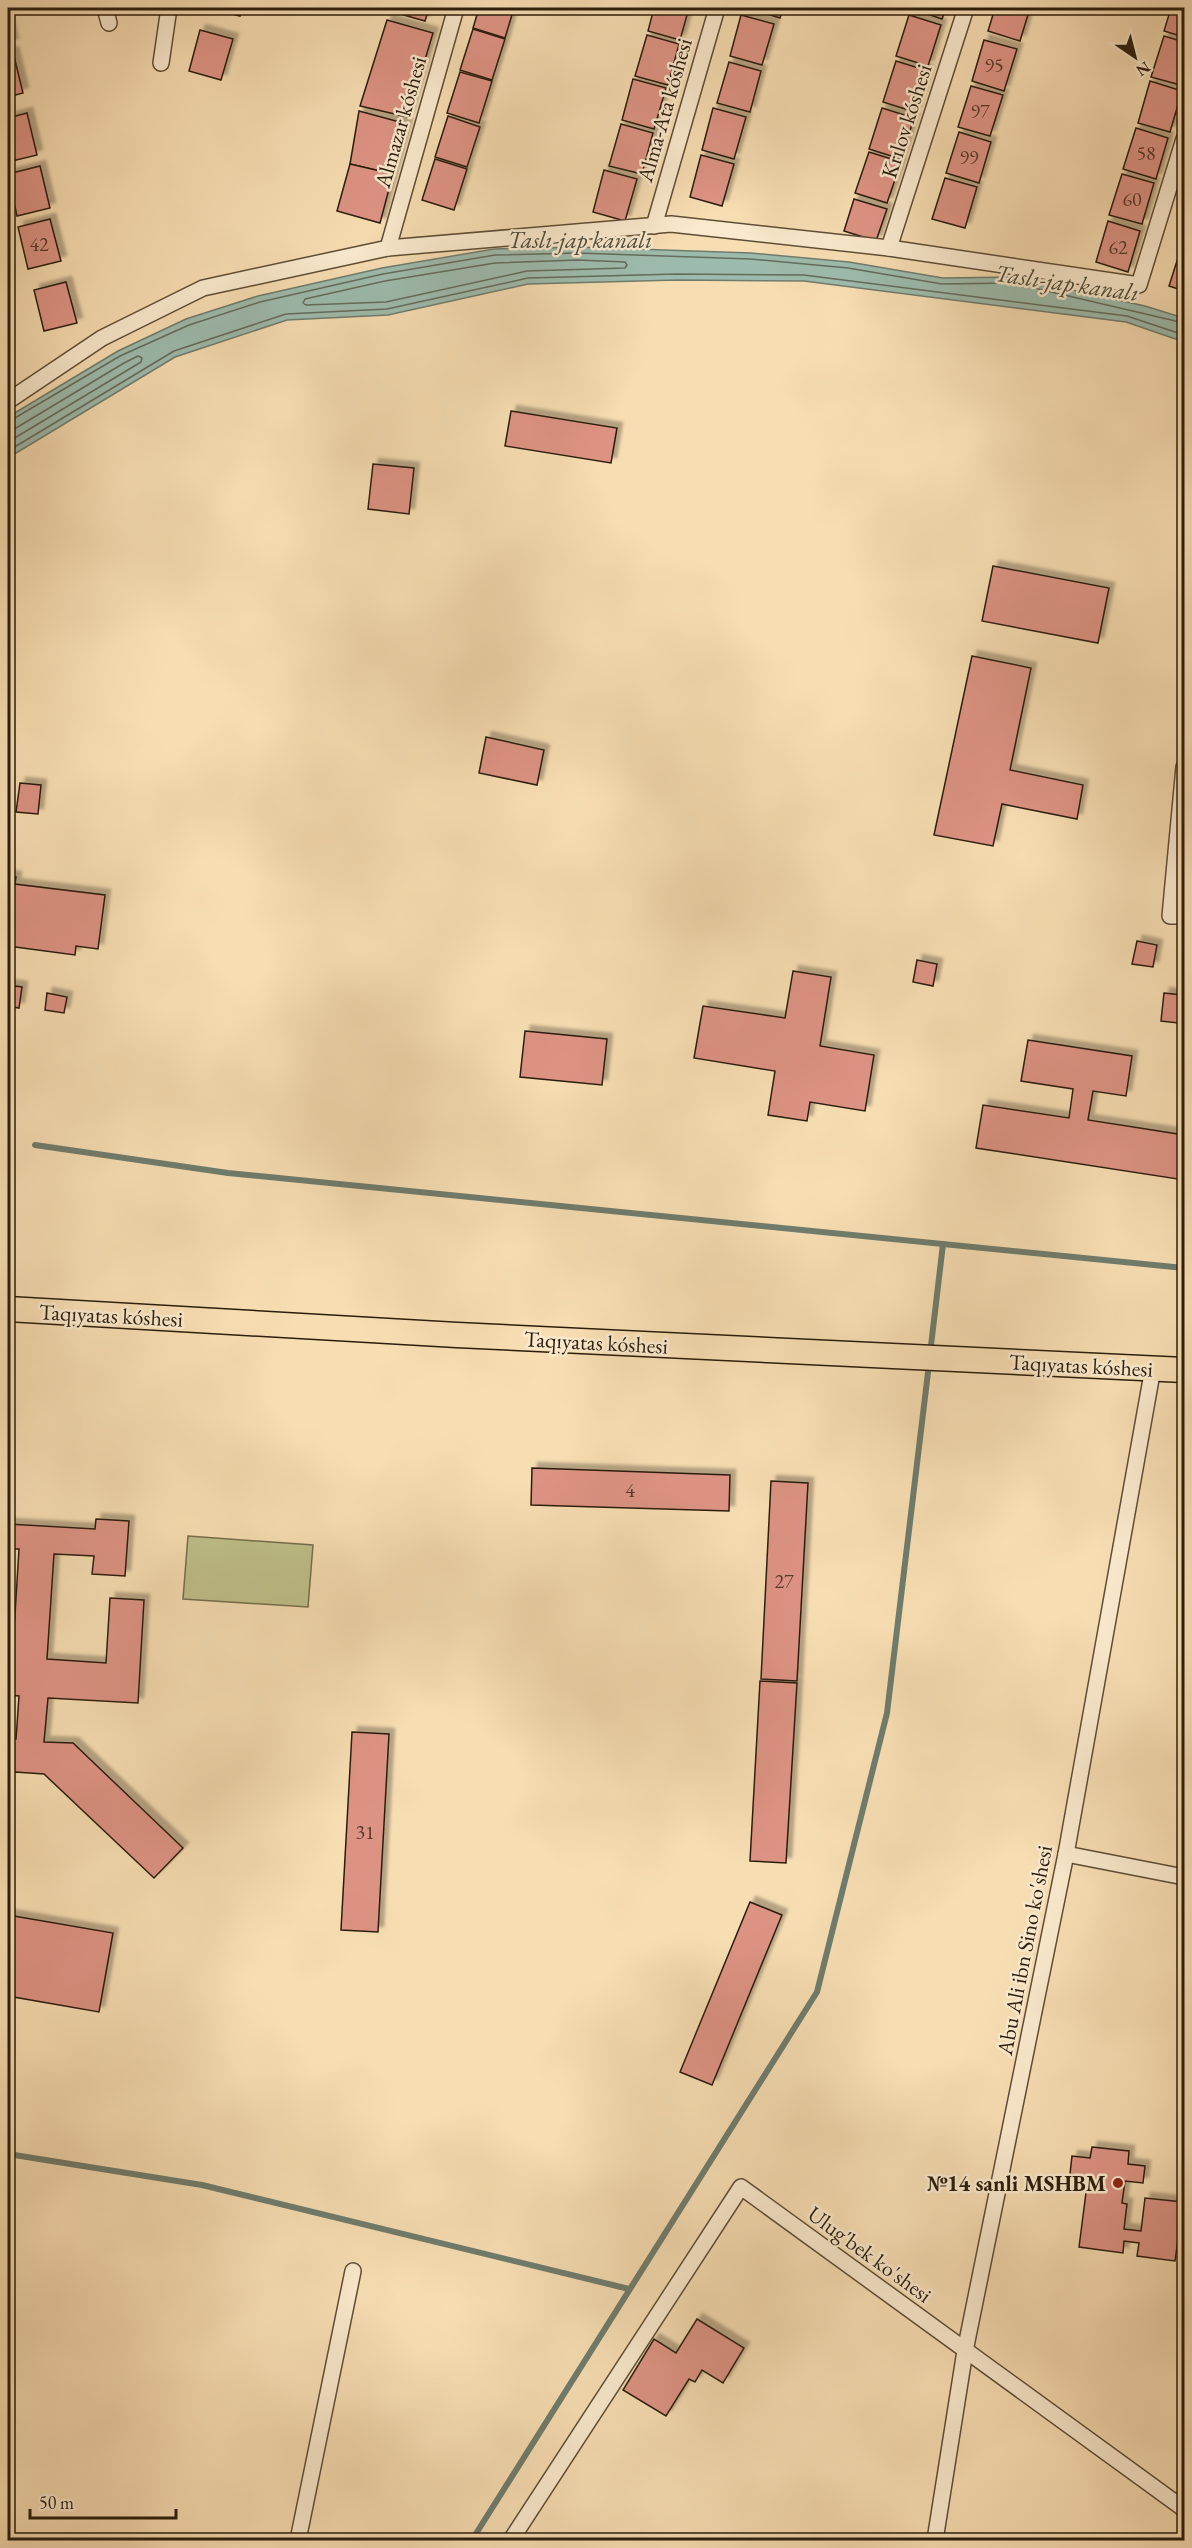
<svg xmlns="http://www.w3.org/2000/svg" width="1192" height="2548" font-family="'EB Garamond',serif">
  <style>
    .green { fill: #bfc08a; stroke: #756e4b; stroke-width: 1.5 }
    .water { fill: #9dbbad; stroke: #6f7c6d; stroke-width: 1.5 }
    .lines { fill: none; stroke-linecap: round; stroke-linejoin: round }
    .shore { stroke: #646c5c; stroke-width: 1.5 }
    .stream { stroke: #6f7c6d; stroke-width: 6 }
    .building { fill: #dd9384; stroke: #2b1d0c; stroke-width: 1.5; filter: url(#shadow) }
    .minor-casing { stroke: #5e4d36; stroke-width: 18 }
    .primary-casing { stroke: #2b1d0c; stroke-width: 27 }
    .minor { stroke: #fae9cd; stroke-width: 15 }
    .primary { stroke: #f7ddb2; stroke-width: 24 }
    .poi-dot { fill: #8f2418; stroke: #fae9cd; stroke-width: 2 }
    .labels { text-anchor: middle; stroke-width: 5; stroke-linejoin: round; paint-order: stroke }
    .number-label { font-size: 20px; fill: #583a2a }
    .street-label { font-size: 22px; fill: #2b1d0c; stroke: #fae9cd }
    .poi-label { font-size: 22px; font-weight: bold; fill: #2b1d0c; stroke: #fae9cd; text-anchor: end }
    .water-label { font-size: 24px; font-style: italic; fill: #4d4c3c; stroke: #fae9cd }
  </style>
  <defs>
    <filter id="shadow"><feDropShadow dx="5.5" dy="-5.5" stdDeviation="1.5" flood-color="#0004"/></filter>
  </defs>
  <rect width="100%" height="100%" fill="#f7ddb2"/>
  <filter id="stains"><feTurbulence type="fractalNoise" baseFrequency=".00333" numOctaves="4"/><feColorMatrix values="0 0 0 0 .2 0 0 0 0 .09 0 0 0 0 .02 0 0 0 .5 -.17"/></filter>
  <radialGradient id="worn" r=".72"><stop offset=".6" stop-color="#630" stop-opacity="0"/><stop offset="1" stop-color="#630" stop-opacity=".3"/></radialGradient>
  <path class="green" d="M188 1536 313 1545 308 1607 183 1599Z"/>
  <path class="water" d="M578 247 751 253 849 262 943 278 1014 277 1145 306 1184 318V342L1126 322 804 281 677 280 528 284 388 315 287 320 175 357 8 458V417L118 351 186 319 258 296 382 268 494 249Z"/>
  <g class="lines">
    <g class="shore">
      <path d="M578 260 625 262 627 265 625 268 527 271 386 302 306 305 303 303 305 299 385 281 495 263Z"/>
      <path d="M8 422 120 356 189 325 260 302 383 274 495 255 578 253 750 259 848 268 942 284 1013 283 1184 323"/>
      <path d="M8 430 16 428 124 363 138 356 142 358 141 362 8 442"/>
      <path d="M8 451 174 351 286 314 387 309 528 278 677 274 804 275 1127 316 1184 335"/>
    </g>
    <g class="stream">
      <path d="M35 1145 228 1173 1184 1268"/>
      <path d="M930 1354 943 1244"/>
      <path d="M8 2154 202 2185 629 2289"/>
      <path d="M472 2540 817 1992 887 1713 929 1364"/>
    </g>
  </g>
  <g class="building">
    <path d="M208 8H242L240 16Z"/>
    <path d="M394 8H429L425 21 393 12Z"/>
    <path d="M479 8H514L505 38 473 28Z"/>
    <path d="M654 8H689L680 40 648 31Z"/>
    <path d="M748 8H783L780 18Z"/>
    <path d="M910 8H946L942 19Z"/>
    <path d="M995 8H1030L1020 41 988 31Z"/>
    <path d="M1171 8H1184V37L1164 31Z"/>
    <path d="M741 15 774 24 762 65 730 56Z"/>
    <path d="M909 15 941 25 928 66 896 56Z"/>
    <path d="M387 20 433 33 408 117 360 106Z"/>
    <path d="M8 23 13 44 8 45Z"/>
    <path d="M473 29 505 39 492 80 460 70Z"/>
    <path d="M200 30 233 39 221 80 189 71Z"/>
    <path d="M647 35 679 44 668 85 635 76Z"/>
    <path d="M1164 36 1184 42V86L1151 77Z"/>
    <path d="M984 40 1017 49 1004 91 972 81Z"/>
    <path d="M13 52 23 93 8 97V53Z"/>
    <path d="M896 61 928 71 915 112 883 102Z"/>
    <path d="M729 62 761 71 750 112 717 103Z"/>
    <path d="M460 72 492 81 479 123 447 113Z"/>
    <path d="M633 79 666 88 654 129 622 120Z"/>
    <path d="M1150 81 1182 91 1170 132 1138 123Z"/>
    <path d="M971 86 1003 95 990 136 958 127Z"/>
    <path d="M713 108 746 117 734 159 702 150Z"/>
    <path d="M882 108 914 118 901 159 869 149Z"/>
    <path d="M359 111 407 124 393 174 350 164Z"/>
    <path d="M27 113 37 155 8 162V118Z"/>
    <path d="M448 116 480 127 467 167 435 157Z"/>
    <path d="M621 124 653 133 642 174 609 166Z"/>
    <path d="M1136 128 1168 138 1156 179 1123 169Z"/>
    <path d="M959 132 991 142 979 183 946 173Z"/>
    <path d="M869 152 901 162 887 203 855 193Z"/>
    <path d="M701 155 734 164 722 206 690 197Z"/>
    <path d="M435 159 467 169 454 210 422 200Z"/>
    <path d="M350 164 393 174 380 223 337 211Z"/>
    <path d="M40 166 50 208 17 216 8 174Z"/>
    <path d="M604 170 637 179 625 221 593 212Z"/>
    <path d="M1122 174 1154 183 1142 224 1109 215Z"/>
    <path d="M945 178 977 187 965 228 932 219Z"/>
    <path d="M854 199 887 209 876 241 844 231Z"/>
    <path d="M50 219 61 261 28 269 18 227Z"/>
    <path d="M1108 221 1140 231 1128 272 1096 262Z"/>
    <path d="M1182 245 1184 246V291L1169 286Z"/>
    <path d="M66 282 77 323 44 331 34 290Z"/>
    <path d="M511 411 617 428 611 463 505 446Z"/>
    <path d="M373 464 414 468 409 514 368 509Z"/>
    <path d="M993 566 1109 588 1098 643 982 621Z"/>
    <path d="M972 656 1031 668 1010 770 1083 785 1077 819 1002 804 993 846 934 835Z"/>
    <path d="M486 737 544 750 537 785 479 773Z"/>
    <path d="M20 783 41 785 38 814 16 812Z"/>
    <path d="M8 876 16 877 15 884 105 895 98 949 76 946 75 955 8 946Z"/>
    <path d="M1137 941 1157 945 1153 967 1132 964Z"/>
    <path d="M917 960 937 964 933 986 913 982Z"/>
    <path d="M793 971 831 977 820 1046 874 1055 865 1111 810 1102 807 1121 768 1115 775 1071 694 1058 703 1006 785 1018Z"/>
    <path d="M8 985 22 987 19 1008 8 1006Z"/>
    <path d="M47 993 67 997 64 1013 45 1010Z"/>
    <path d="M1164 993 1182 995 1178 1023 1161 1021Z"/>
    <path d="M525 1031 607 1039 602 1085 520 1077Z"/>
    <path d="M1028 1040 1132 1056 1126 1096 1093 1091 1088 1120 1184 1135V1180L976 1148 983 1105 1069 1118 1073 1089 1021 1081Z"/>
    <path d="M532 1468 730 1475 729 1511 531 1505Z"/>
    <path d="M771 1481 808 1483 797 1681 761 1679Z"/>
    <path d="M96 1519 129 1521 125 1576 92 1574 94 1556 54 1554 47 1659 106 1663 110 1598 144 1600 138 1703 48 1698 44 1742 73 1743 183 1848 154 1878 44 1774 15 1772 8 1778V1738L16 1739 19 1696 8 1695V1663H12L19 1549H8V1524L95 1529Z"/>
    <path d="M760 1681 797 1683 786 1863 750 1861Z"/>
    <path d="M352 1732 389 1734 378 1932 341 1930Z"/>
    <path d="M750 1902 782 1915 712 2085 680 2072Z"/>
    <path d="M8 1915 113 1933 99 2012 8 1996Z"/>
    <path d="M1092 2147 1129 2151 1128 2164 1145 2166 1143 2183 1125 2181 1122 2203 1127 2204 1124 2229 1141 2231 1145 2198 1183 2202 1175 2261 1137 2256 1139 2243 1124 2241 1123 2253 1079 2247 1088 2177 1070 2174 1072 2156 1090 2158Z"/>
    <path d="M697 2319 744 2348 723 2383 702 2370 695 2382 689 2379 666 2416 623 2390 654 2339 676 2353Z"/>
  </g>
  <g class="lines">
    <defs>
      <g id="minor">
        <path d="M105 8 109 23"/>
        <path d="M161 63 169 8"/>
        <path d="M654 226 717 8"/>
        <path d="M388 248 456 8"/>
        <path d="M889 248 966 8"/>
        <path d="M8 401 102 338 203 288 388 248 671 224 889 248 1139 285 1184 139"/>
        <path d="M1184 767 1170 916H1184"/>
        <path d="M1066 1854 1184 1877"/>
        <path d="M298 2540 353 2271"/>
        <path d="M511 2540 741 2187 1184 2509"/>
        <path d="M935 2540 965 2351 1066 1854 1153 1368"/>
      </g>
      <path id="primary" d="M8 1309 457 1335 1184 1370"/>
    </defs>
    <use href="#minor" class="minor-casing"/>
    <use href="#primary" class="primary-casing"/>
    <use href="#minor" class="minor"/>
    <use href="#primary" class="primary"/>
  </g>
  <circle class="poi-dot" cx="1118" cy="2183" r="6"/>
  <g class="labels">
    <g class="number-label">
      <text x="994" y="72">95</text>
      <text x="980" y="118">97</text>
      <text x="1146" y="160">58</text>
      <text x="969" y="164">99</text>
      <text x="1132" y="206">60</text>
      <text x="39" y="251">42</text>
      <text x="1118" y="254">62</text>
      <text x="630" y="1497">4</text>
      <text x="784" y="1588">27</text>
      <text x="365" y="1839">31</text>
    </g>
    <g class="street-label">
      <text transform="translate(664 110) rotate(-74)" y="8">Alma-Ata kóshesi</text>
      <text transform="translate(906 121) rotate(-72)" y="8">Krılov kóshesi</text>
      <text transform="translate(400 122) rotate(-74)" y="8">Almazar kóshesi</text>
      <text transform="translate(111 1315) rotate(3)" y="8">Taqıyatas kóshesi</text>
      <text transform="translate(596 1342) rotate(3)" y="8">Taqıyatas kóshesi</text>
      <text transform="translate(1081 1365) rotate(3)" y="8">Taqıyatas kóshesi</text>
      <text transform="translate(1024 1950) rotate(-79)" y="8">Abu Ali ibn Sino ko'shesi</text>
      <text transform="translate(870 2254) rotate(36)" y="8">Ulug'bek ko'shesi</text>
    </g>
    <g class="poi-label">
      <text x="1106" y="2191">№14 sanli MSHBM</text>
    </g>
    <g class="water-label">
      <text x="580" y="248">Taslı-jap kanalı</text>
      <text transform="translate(1067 283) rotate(8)" y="8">Taslı-jap kanalı</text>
    </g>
  </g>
  <rect width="1192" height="2548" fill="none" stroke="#f7ddb2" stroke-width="30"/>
  <rect x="9" y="9" width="1174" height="2530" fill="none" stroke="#2b1d0c" stroke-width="3"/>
  <rect x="15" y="15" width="1162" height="2518" fill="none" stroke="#2b1d0c" stroke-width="1.5"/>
  <g transform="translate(1135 57) rotate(145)" stroke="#fae9cd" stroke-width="4.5" paint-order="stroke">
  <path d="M0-4.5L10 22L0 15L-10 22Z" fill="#2b1d0c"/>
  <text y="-9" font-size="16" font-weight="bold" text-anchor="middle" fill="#2b1d0c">N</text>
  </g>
  <path d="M30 2509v9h146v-9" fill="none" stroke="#2b1d0c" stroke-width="3"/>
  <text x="39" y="2509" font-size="18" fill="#2b1d0c" stroke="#fae9cd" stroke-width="4.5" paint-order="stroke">50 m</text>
  <rect width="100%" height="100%" filter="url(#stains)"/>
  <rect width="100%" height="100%" fill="url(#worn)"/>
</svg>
